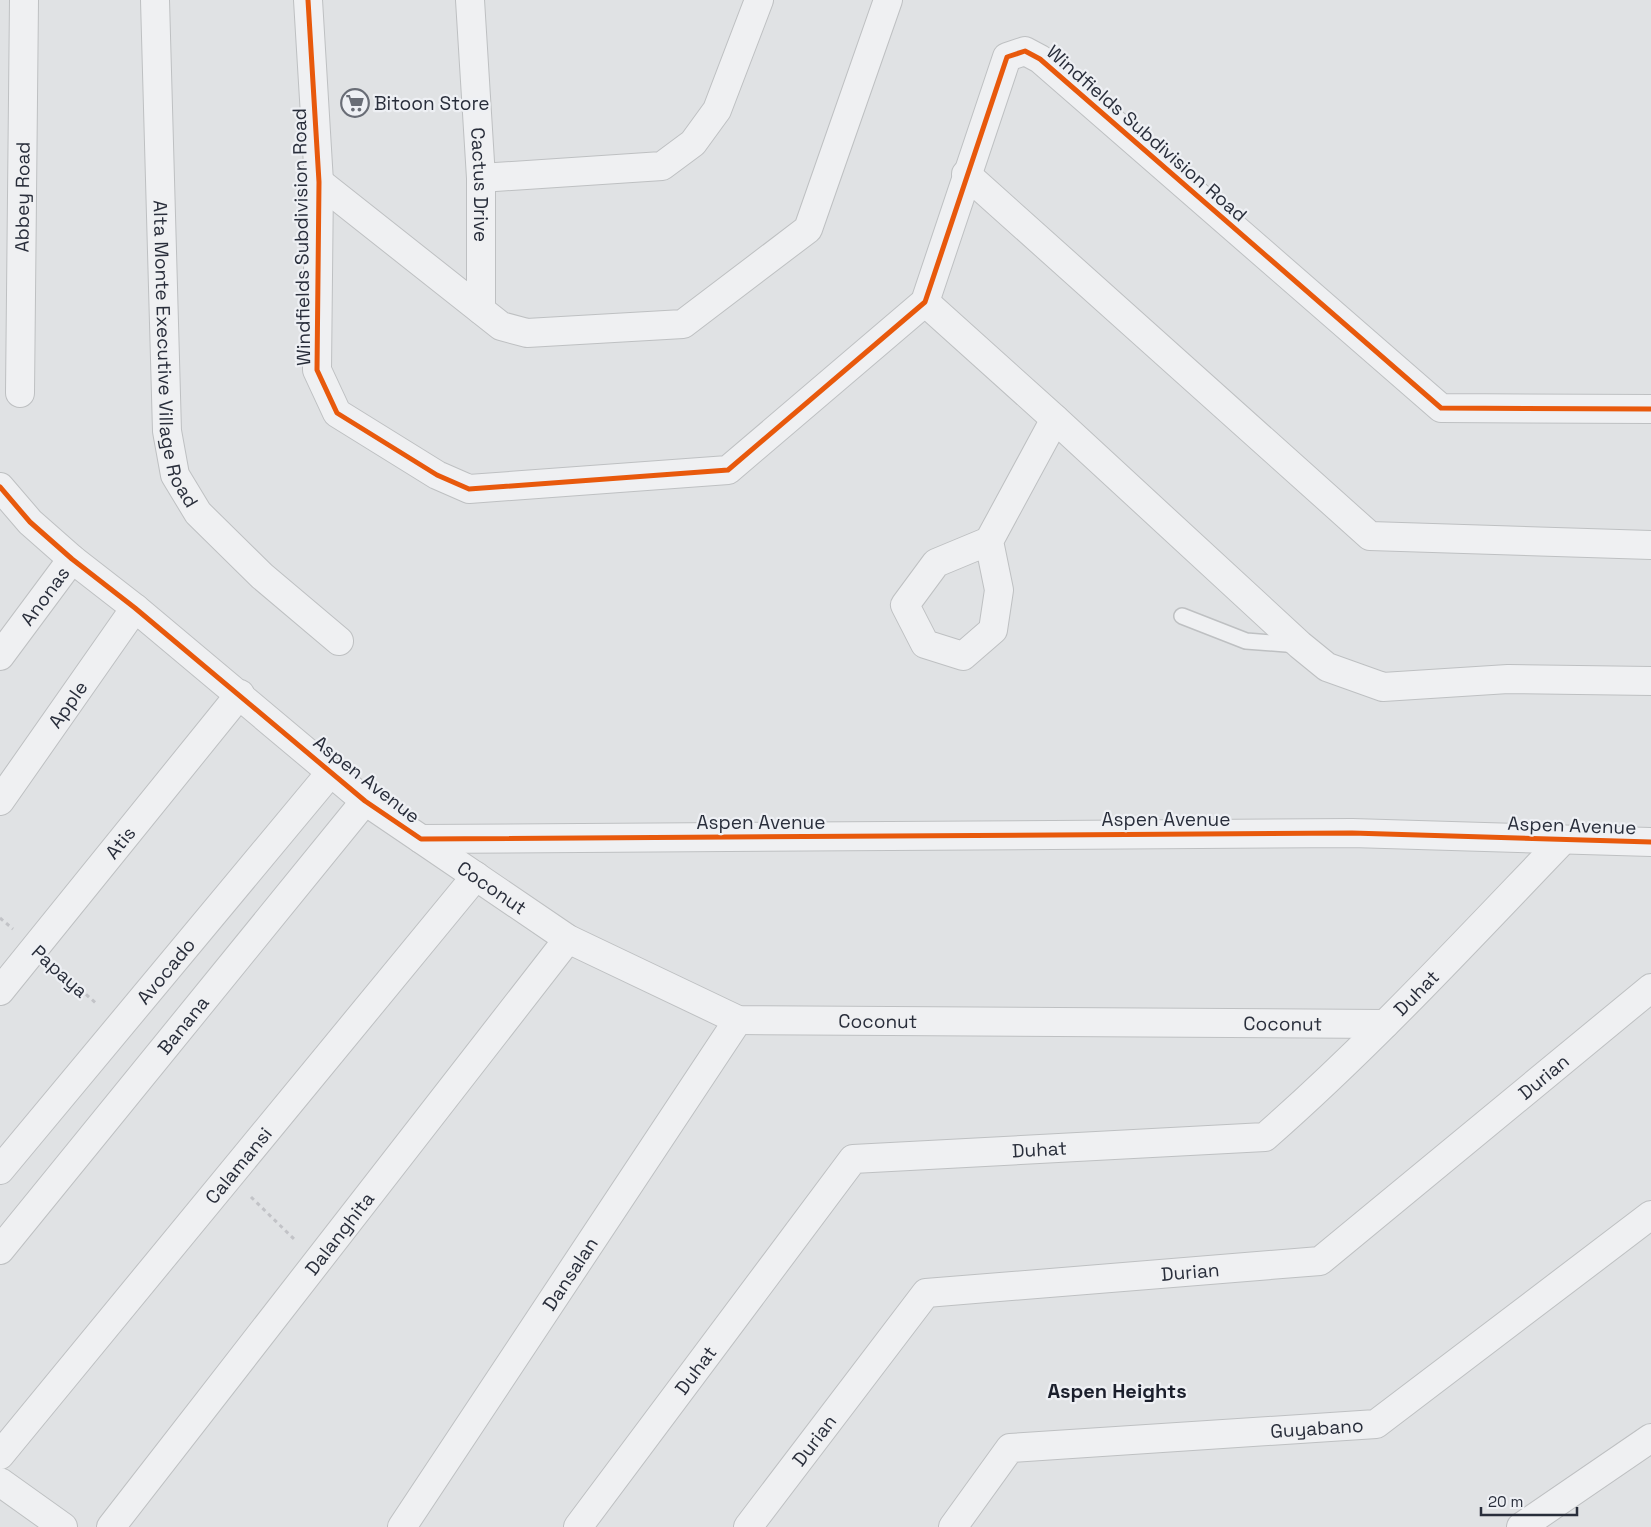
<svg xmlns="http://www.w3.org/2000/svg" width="1651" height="1527" font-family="'Space Grotesk',sans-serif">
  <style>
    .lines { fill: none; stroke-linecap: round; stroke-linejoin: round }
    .lane-casing { stroke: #bec0c2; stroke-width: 18 }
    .street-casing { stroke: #bec0c2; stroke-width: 30 }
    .path { stroke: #c2c3c7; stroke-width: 3; stroke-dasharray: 4 4; stroke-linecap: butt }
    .lane { stroke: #eff0f2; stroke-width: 15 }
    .street { stroke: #eff0f2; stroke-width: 28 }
    .cycleway-casing { stroke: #eef0f4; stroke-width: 8 }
    .cycleway { stroke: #e8590c; stroke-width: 5 }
    .labels { text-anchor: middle; stroke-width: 4.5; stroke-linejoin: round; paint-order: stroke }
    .poi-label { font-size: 19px; fill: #292e3b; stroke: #eef0f4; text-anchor: start }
    .street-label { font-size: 19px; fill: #292e3b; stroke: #eef0f4 }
    .neighbourhood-label { font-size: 20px; font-weight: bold; fill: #1b1f2c; stroke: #eef0f4 }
  </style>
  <rect width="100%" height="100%" fill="#e0e2e4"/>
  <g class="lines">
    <defs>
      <path id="lane" d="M1182 616 1246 641 1298 645"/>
      <g id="street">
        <path id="s1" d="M155 0 167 431 175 475 198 513 262 576 339 641"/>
        <path d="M308 0 319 182 317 370 337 413 437 475 469 489 728 470 925 302 1007 57 1025 51 1040 59 1441 408 1651 409"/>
        <path id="s2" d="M470 0 481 178V310"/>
        <path d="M966 174 1370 536 1651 545"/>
        <path d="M481 178 662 166 693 143 717 110 759 0"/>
        <path d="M319 182 501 326 527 333 683 324 808 229 888 0"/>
        <path d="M925 302 1055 419 1300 645 1327 667 1383 687 1508 679 1651 681"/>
        <path id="s3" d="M20 393 24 0"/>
        <path d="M0 487 30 522 72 559 135 608 365 801 421 839 1352 833 1651 842"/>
        <path d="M989 541 936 563 905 605 925 644 963 656 993 630 999 590 989 541 1055 419"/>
        <path id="s4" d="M0 656 72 559"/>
        <path id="s5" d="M0 801 135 608"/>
        <path id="s6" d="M421 839 568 939 738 1020 1385 1024"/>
        <path id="s7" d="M0 991 240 694"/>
        <path id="s8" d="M0 1170 331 772"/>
        <path id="s9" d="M0 1250 365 801"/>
        <path id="s10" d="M0 1455 476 876"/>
        <path d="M0 1482 63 1527"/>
        <path id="s11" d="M111 1527 568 939"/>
        <path id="s12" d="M402 1527 738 1020"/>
        <path id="s13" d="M578 1527 853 1159 1265 1137C1371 1044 1466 941 1563 840"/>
        <path id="s14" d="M748 1527 926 1293 1320 1261 1651 988"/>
        <path id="s15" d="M953 1527 1010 1448 1376 1424 1651 1215"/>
        <path d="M1521 1527 1651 1438"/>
      </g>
    </defs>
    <use href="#lane" class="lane-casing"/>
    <use href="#street" class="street-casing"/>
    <g class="path">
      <path d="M0 918 13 929"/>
      <path d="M56 968 98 1005"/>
      <path d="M251 1197 295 1240"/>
    </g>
    <use href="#lane" class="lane"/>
    <use href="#street" class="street"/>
    <defs>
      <g id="cycleway">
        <path d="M308 0 319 182 317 370 337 413 437 475 469 489 728 470 925 302 1007 57 1025 51 1040 59 1441 408 1651 409"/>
        <path d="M0 487 30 522 72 559 135 608 365 801 421 839 1352 833 1651 842"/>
      </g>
    </defs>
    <use href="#cycleway" class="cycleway-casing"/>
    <use href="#cycleway" class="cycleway"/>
  </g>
  <defs>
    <symbol id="supermarket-ring" viewBox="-11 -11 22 22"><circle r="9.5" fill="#eef0f4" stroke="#696d76" stroke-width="1.5"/><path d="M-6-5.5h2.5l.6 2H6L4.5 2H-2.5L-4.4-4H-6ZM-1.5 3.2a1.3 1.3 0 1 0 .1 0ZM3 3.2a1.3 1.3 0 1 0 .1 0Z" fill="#696d76"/></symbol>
  </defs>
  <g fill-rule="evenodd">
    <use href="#supermarket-ring" x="339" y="87" width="32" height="32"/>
  </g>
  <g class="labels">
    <g class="poi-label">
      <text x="374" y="110">Bitoon Store</text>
    </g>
    <g class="street-label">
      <text transform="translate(1147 133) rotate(41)" y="7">Windfields Subdivision Road</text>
      <text dy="7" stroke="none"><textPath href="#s2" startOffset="185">Cactus Drive</textPath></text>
      <text dy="7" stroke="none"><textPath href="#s3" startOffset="196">Abbey Road</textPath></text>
      <text transform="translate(301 237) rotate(-91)" y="7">Windfields Subdivision Road</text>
      <text dy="7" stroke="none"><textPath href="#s1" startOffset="356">Alta Monte Executive Village Road</textPath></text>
      <text dy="7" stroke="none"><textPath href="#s4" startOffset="75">Anonas</textPath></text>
      <text dy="7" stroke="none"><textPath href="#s5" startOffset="118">Apple</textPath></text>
      <text transform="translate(367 779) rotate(38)" y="7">Aspen Avenue</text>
      <text x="1166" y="826">Aspen Avenue</text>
      <text x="761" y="829">Aspen Avenue</text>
      <text transform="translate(1572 825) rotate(2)" y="7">Aspen Avenue</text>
      <text dy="7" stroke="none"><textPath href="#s7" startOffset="191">Atis</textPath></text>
      <text dy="7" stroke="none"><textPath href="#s6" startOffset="86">Coconut</textPath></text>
      <text transform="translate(60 971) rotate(42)" y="7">Papaya</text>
      <text dy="7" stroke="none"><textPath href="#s8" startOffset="259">Avocado</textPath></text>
      <text dy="7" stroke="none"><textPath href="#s13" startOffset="1081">Duhat</textPath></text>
      <text dy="7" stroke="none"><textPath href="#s6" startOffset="506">Coconut</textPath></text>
      <text dy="7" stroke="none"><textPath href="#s6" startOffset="911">Coconut</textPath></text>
      <text dy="7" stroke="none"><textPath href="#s9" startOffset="290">Banana</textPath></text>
      <text dy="7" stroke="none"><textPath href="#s14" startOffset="979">Durian</textPath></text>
      <text dy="7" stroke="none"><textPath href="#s13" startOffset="646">Duhat</textPath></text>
      <text dy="7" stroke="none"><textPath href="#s10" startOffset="375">Calamansi</textPath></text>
      <text dy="7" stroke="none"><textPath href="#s11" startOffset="372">Dalanghita</textPath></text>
      <text dy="7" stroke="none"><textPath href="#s14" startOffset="559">Durian</textPath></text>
      <text dy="7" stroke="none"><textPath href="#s12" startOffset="304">Dansalan</textPath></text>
      <text dy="7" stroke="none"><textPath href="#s13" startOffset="196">Duhat</textPath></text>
      <text dy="7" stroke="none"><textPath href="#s15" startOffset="405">Guyabano</textPath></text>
      <text dy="7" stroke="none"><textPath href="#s14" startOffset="109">Durian</textPath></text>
    </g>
    <g class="neighbourhood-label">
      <text x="1117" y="1398">Aspen Heights</text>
    </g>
  </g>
  <path d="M1481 1507v8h96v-8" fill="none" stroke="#292e3b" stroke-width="2.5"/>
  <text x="1488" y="1507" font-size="15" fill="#292e3b" stroke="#eef0f4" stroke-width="4" paint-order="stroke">20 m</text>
</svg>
